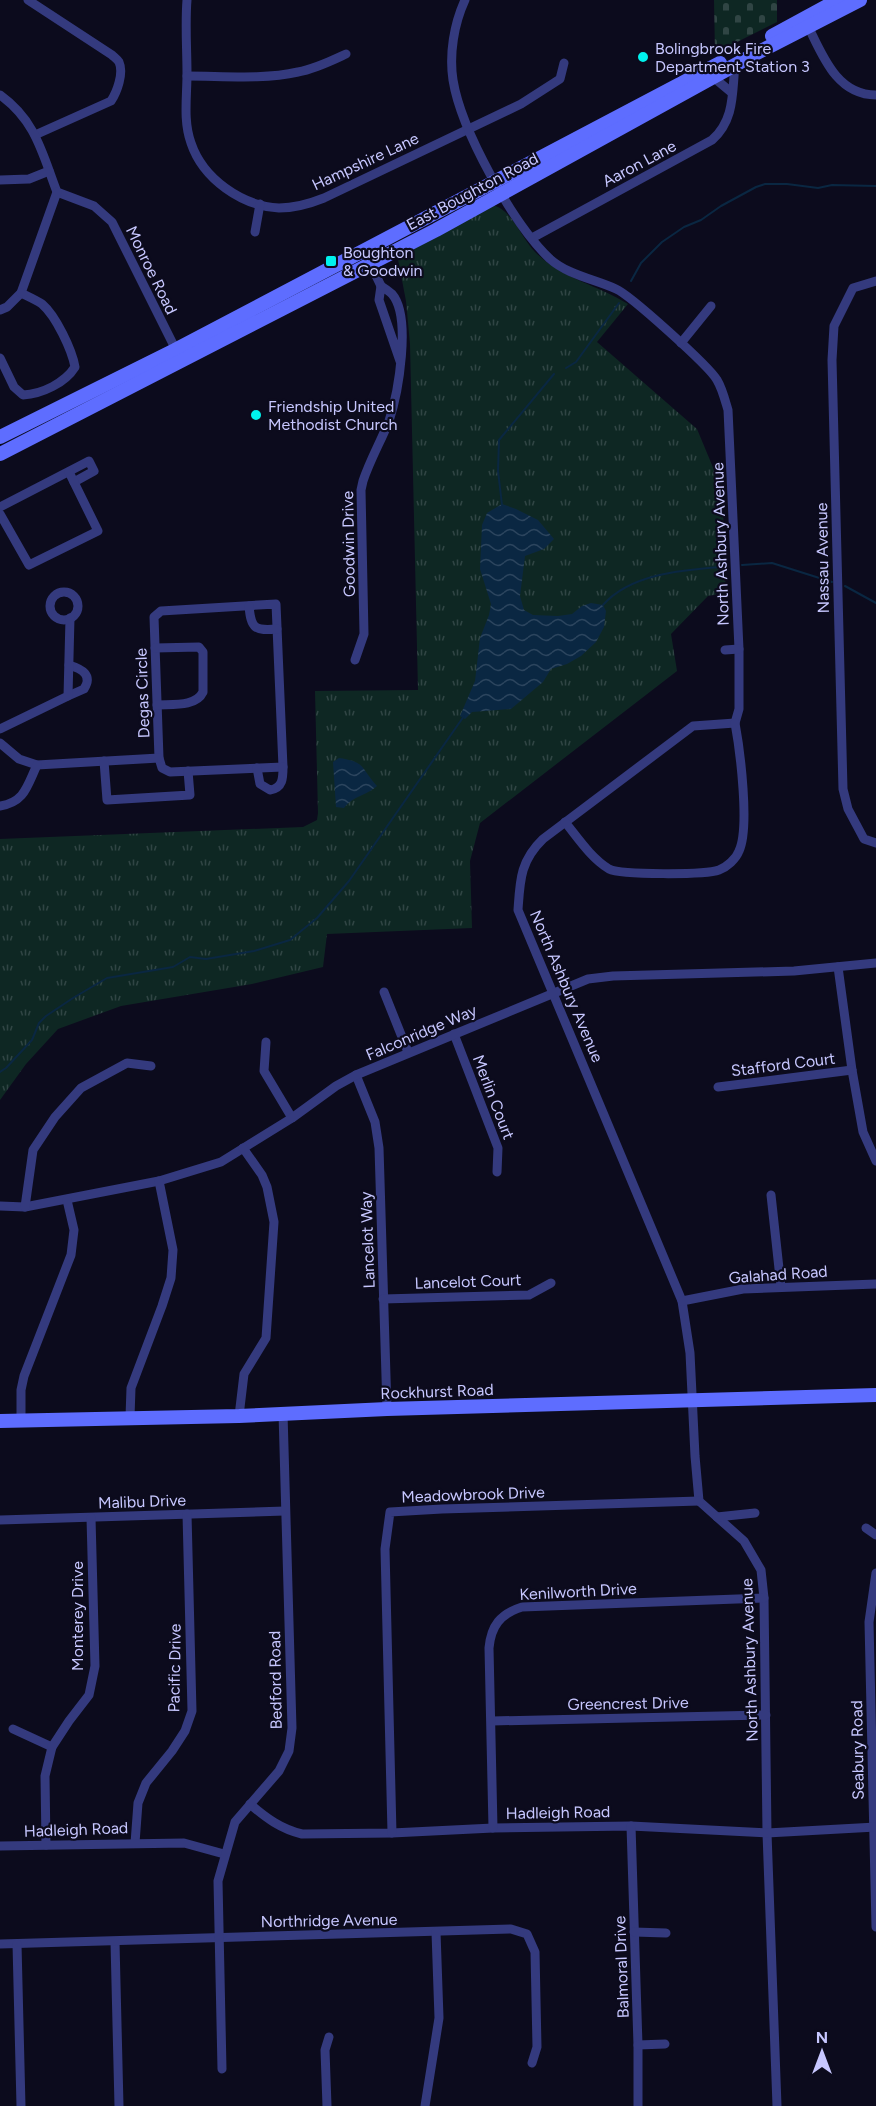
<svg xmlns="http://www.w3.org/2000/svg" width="876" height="2106" font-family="Figtree,sans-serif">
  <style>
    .grass { fill: url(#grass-tufts) }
    .cemetery { fill: url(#cemetery-stones) }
    .water { fill: url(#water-waves) }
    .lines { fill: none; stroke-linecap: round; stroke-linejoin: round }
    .stream { stroke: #0a2742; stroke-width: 2 }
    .street { stroke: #343a7e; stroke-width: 9 }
    .secondary { stroke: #5e6dff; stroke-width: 14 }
    .poi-dot { fill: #00f2ed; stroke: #0c0b1d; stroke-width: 2 }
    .labels { text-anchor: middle; stroke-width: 4.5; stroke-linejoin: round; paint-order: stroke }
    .poi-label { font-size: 16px; fill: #c7c7ff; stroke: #0c0b1d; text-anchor: start }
    .street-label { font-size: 16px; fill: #c7c7ff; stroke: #0c0b1d }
  </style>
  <defs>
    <pattern id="grass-tufts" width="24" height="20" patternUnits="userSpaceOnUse" patternTransform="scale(1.5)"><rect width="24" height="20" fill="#0e2723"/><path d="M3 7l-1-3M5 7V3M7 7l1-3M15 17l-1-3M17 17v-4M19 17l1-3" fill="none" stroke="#304544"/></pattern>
    <pattern id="cemetery-stones" width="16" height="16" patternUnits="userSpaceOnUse" patternTransform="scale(1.5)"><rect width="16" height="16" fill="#0e2723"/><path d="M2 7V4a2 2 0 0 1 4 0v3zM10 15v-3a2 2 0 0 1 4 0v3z" fill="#304544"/></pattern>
    <pattern id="water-waves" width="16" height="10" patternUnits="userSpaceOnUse" patternTransform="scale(1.5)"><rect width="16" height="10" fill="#0a2742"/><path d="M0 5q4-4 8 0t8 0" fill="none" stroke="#2c455e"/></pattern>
  </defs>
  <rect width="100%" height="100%" fill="#0c0b1d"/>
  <path class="grass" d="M492 205C512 209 521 238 535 252 561 278 597 285 628 304L597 342 697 429 722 489 726 593 708 596 671 634 677 671 480 823 470 861 472 928 327 934 323 967 252 984 121 1006 58 1029 26 1064 0 1100V839L303 827 317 820 318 813 315 691 418 690 410 344 406 301 397 254Z"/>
  <path class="cemetery" d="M714 0H777V22L715 53Z"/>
  <g class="water">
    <path d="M502 504 516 509 538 520 554 539 544 549 525 556 520 596 524 610 533 615 558 616 572 614 582 606 591 603 603 605 606 611 604 627 596 642 581 656 567 664 551 669 543 682 511 709 472 712 465 719 460 716 475 681 480 638 489 615 491 604 480 569 482 525 487 513Z"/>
    <path d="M339 758C366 762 360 767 377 786 366 796 354 795 344 808L336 807 333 762Z"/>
  </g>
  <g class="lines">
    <g class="stream">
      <path d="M631 281 641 263 662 242 684 227 701 220 721 206 756 187 765 184H787L818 188 832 185 876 186"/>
      <path d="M566 368 576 362 619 303"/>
      <path d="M502 505 498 471 499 440 554 374"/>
      <path d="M742 565 772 563 832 582"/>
      <path d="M845 586 876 603"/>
      <path d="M603 605C630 574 682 570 721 567"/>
      <path d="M0 1072 6 1068 32 1040 39 1023 46 1016 73 998 107 978 173 967 190 957 206 959 254 951 290 940 317 918 349 881 464 716"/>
    </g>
    <g class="street">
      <path d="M28 0 112 55C114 57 117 59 119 62 124 73 117 92 111 101L35 135"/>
      <path d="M187 0C185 24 187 50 187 74 187 97 183 121 191 143 203 179 242 206 279 208 295 208 309 204 324 198L521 104 560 79 564 63"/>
      <path d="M465 0C454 24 449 54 453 80 461 130 513 224 550 259 568 275 594 279 616 289 630 295 709 366 717 380 722 388 725 400 728 410L739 649V709L735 723 693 726 543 839C520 861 520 881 518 910L682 1301 690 1353 695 1456 699 1501 744 1541 761 1570 764 1598 767 1833 777 2106"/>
      <path d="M807 24C822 54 836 95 876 95"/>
      <path d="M187 76C223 76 263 80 298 72 315 69 331 61 346 54"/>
      <path d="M713 77 731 92"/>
      <path d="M0 95C36 121 42 153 57 192L94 206 112 222 177 352"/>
      <path d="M0 180 29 179 49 171"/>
      <path d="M255 232 260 204"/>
      <path d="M532 238 712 140C735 120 732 92 735 65"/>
      <path d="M369 261 381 286"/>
      <path d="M876 281 853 288 834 326 832 360 843 789 848 809 864 839 876 843"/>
      <path d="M0 310 7 307 21 293 57 192"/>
      <path d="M681 343 711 306"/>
      <path d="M0 358 14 387 23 395C42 394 65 383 75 367 72 350 56 316 42 304 36 300 27 296 21 293"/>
      <path d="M0 507 89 461 94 471 74 482"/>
      <path d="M0 514 29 565 98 531 69 472"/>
      <circle cx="64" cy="606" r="14"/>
      <path d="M276 604 283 767 170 772 162 768 159 758 154 617 161 611Z"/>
      <path d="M249 606C251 629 255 631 277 629"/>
      <path d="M155 648 199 647 203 652V692C196 707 172 704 157 705"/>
      <path d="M725 650 739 649"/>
      <path d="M355 660 364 634 361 490 363 481C370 460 381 441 389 421 398 394 412 317 392 294 389 291 384 288 381 286L379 300 400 361"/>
      <path d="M68 696 84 689C93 675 82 669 69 665"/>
      <path d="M0 729 68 696 70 618"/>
      <path d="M0 743 19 759 37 765 159 758"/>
      <path d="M104 761 107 800 190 795 188 771"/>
      <path d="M257 768 260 784 270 790C283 788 283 778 283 767"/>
      <path d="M0 806C25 802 27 786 37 765"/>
      <path d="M565 822C578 838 591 858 609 869 621 875 705 875 719 870 727 867 736 859 739 851 750 828 740 750 735 723"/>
      <path d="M838 967 852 1070 863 1132 876 1161"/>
      <path d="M384 992 408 1052"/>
      <path d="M454 1034 498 1148 497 1172"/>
      <path d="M266 1042 264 1071 292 1118"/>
      <path d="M356 1075 375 1122 379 1148 387 1409"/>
      <path d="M718 1087 852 1070"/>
      <path d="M771 1195 781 1287"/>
      <path d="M0 1206 25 1207 159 1181 221 1162 292 1118 336 1086 356 1075 588 979 613 976 794 971 876 963"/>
      <path d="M25 1207 33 1150 55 1117 81 1088 127 1063 151 1066"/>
      <path d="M383 1299 529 1295 551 1283"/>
      <path d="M682 1301 743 1289 876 1284"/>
      <path d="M239 1416 244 1374 266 1338 274 1222 267 1187 262 1175 243 1148"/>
      <path d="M130 1417 131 1388 162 1306 171 1278 173 1250 159 1181"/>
      <path d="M21 1420V1390L24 1376 71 1255 74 1230 67 1200"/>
      <path d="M717 1517 755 1513"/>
      <path d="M0 1520 285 1511"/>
      <path d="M866 1528 876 1535"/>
      <path d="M876 1573 869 1622 876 1927"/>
      <path d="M492 1721 766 1715"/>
      <path d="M13 1729 52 1747"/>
      <path d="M250 1804C266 1818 281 1829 302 1834L392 1833 493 1828 631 1826 767 1833 876 1827"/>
      <path d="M631 1826 638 2045V2106"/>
      <path d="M493 1828 489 1648C491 1626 500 1614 522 1607L764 1598"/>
      <path d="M392 1833 385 1549 390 1512 442 1509 699 1501"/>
      <path d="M135 1843 138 1803 146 1783 172 1751 185 1731 192 1711 187 1514"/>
      <path d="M46 1845 45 1776 52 1747 69 1721 89 1695 95 1666 91 1518"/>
      <path d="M0 1846 184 1843 224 1854"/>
      <path d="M634 1932 666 1933"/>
      <path d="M115 1942 119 2106"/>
      <path d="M0 1944 511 1929 527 1934 535 1952 537 2047 532 2063"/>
      <path d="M17 1944 21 2106"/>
      <path d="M638 2045 665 2044"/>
      <path d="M222 2069 218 1881 235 1822 279 1771 289 1751 292 1728 283 1413"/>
      <path d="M327 2106 325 2050 329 2037"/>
      <path d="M425 2106 439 2018 436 1932"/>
    </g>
    <g class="secondary">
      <path d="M772 36 838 0"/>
      <path d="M0 437 175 350 720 63"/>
      <path d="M0 454 436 230 755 54 860 0"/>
      <path d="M0 1421 239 1416 387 1409 876 1395"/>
    </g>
  </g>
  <g class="poi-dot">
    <circle cx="643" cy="57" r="6"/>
    <rect x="325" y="255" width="12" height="12" rx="3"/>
    <circle cx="256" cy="415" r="6"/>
  </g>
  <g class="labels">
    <g class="poi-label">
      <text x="655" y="54">Bolingbrook Fire<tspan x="655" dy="18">Department Station 3</tspan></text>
      <text x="343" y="258">Boughton<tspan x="343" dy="18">&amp; Goodwin</tspan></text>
      <text x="268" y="412">Friendship United<tspan x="268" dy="18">Methodist Church</tspan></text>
    </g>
    <g class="street-label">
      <text transform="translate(365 161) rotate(-25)" y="6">Hampshire Lane</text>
      <text transform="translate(639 163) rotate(-28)" y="6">Aaron Lane</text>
      <text transform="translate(472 191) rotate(-28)" y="6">East Boughton Road</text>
      <text transform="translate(152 270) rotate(64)" y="6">Monroe Road</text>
      <text transform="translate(348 544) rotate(-91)" y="6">Goodwin Drive</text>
      <text transform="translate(720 544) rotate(-92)" y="6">North Ashbury Avenue</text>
      <text transform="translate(822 558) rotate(-91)" y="6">Nassau Avenue</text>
      <text transform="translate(142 693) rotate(-92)" y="6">Degas Circle</text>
      <text transform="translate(567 986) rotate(67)" y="6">North Ashbury Avenue</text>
      <text transform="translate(421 1032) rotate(-23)" y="6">Falconridge Way</text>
      <text transform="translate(783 1064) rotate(-7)" y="6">Stafford Court</text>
      <text transform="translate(494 1097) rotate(69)" y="6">Merlin Court</text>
      <text transform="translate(367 1240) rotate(-92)" y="6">Lancelot Way</text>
      <text transform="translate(778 1274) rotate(-4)" y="6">Galahad Road</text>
      <text transform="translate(468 1281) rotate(-2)" y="6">Lancelot Court</text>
      <text transform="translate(437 1391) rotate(-2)" y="6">Rockhurst Road</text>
      <text transform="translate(473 1494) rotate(-2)" y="6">Meadowbrook Drive</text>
      <text transform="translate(142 1501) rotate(-2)" y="6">Malibu Drive</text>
      <text transform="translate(578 1591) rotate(-3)" y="6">Kenilworth Drive</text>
      <text transform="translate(77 1616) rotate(-90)" y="6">Monterey Drive</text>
      <text transform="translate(749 1660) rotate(-92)" y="6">North Ashbury Avenue</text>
      <text transform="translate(174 1668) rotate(-89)" y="6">Pacific Drive</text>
      <text transform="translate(275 1680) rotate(-91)" y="6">Bedford Road</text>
      <text transform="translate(628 1703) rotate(-1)" y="6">Greencrest Drive</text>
      <text transform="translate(857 1750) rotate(-91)" y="6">Seabury Road</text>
      <text transform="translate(558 1812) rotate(-1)" y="6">Hadleigh Road</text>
      <text transform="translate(76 1829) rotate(-2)" y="6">Hadleigh Road</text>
      <text transform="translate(329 1920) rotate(-1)" y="6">Northridge Avenue</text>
      <text transform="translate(621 1967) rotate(-92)" y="6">Balmoral Drive</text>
    </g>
  </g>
  <g transform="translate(822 2052)" stroke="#0c0b1d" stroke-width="4.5" paint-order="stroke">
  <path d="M0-4.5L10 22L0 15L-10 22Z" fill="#c7c7ff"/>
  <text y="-9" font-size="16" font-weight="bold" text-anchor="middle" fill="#c7c7ff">N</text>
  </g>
</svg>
